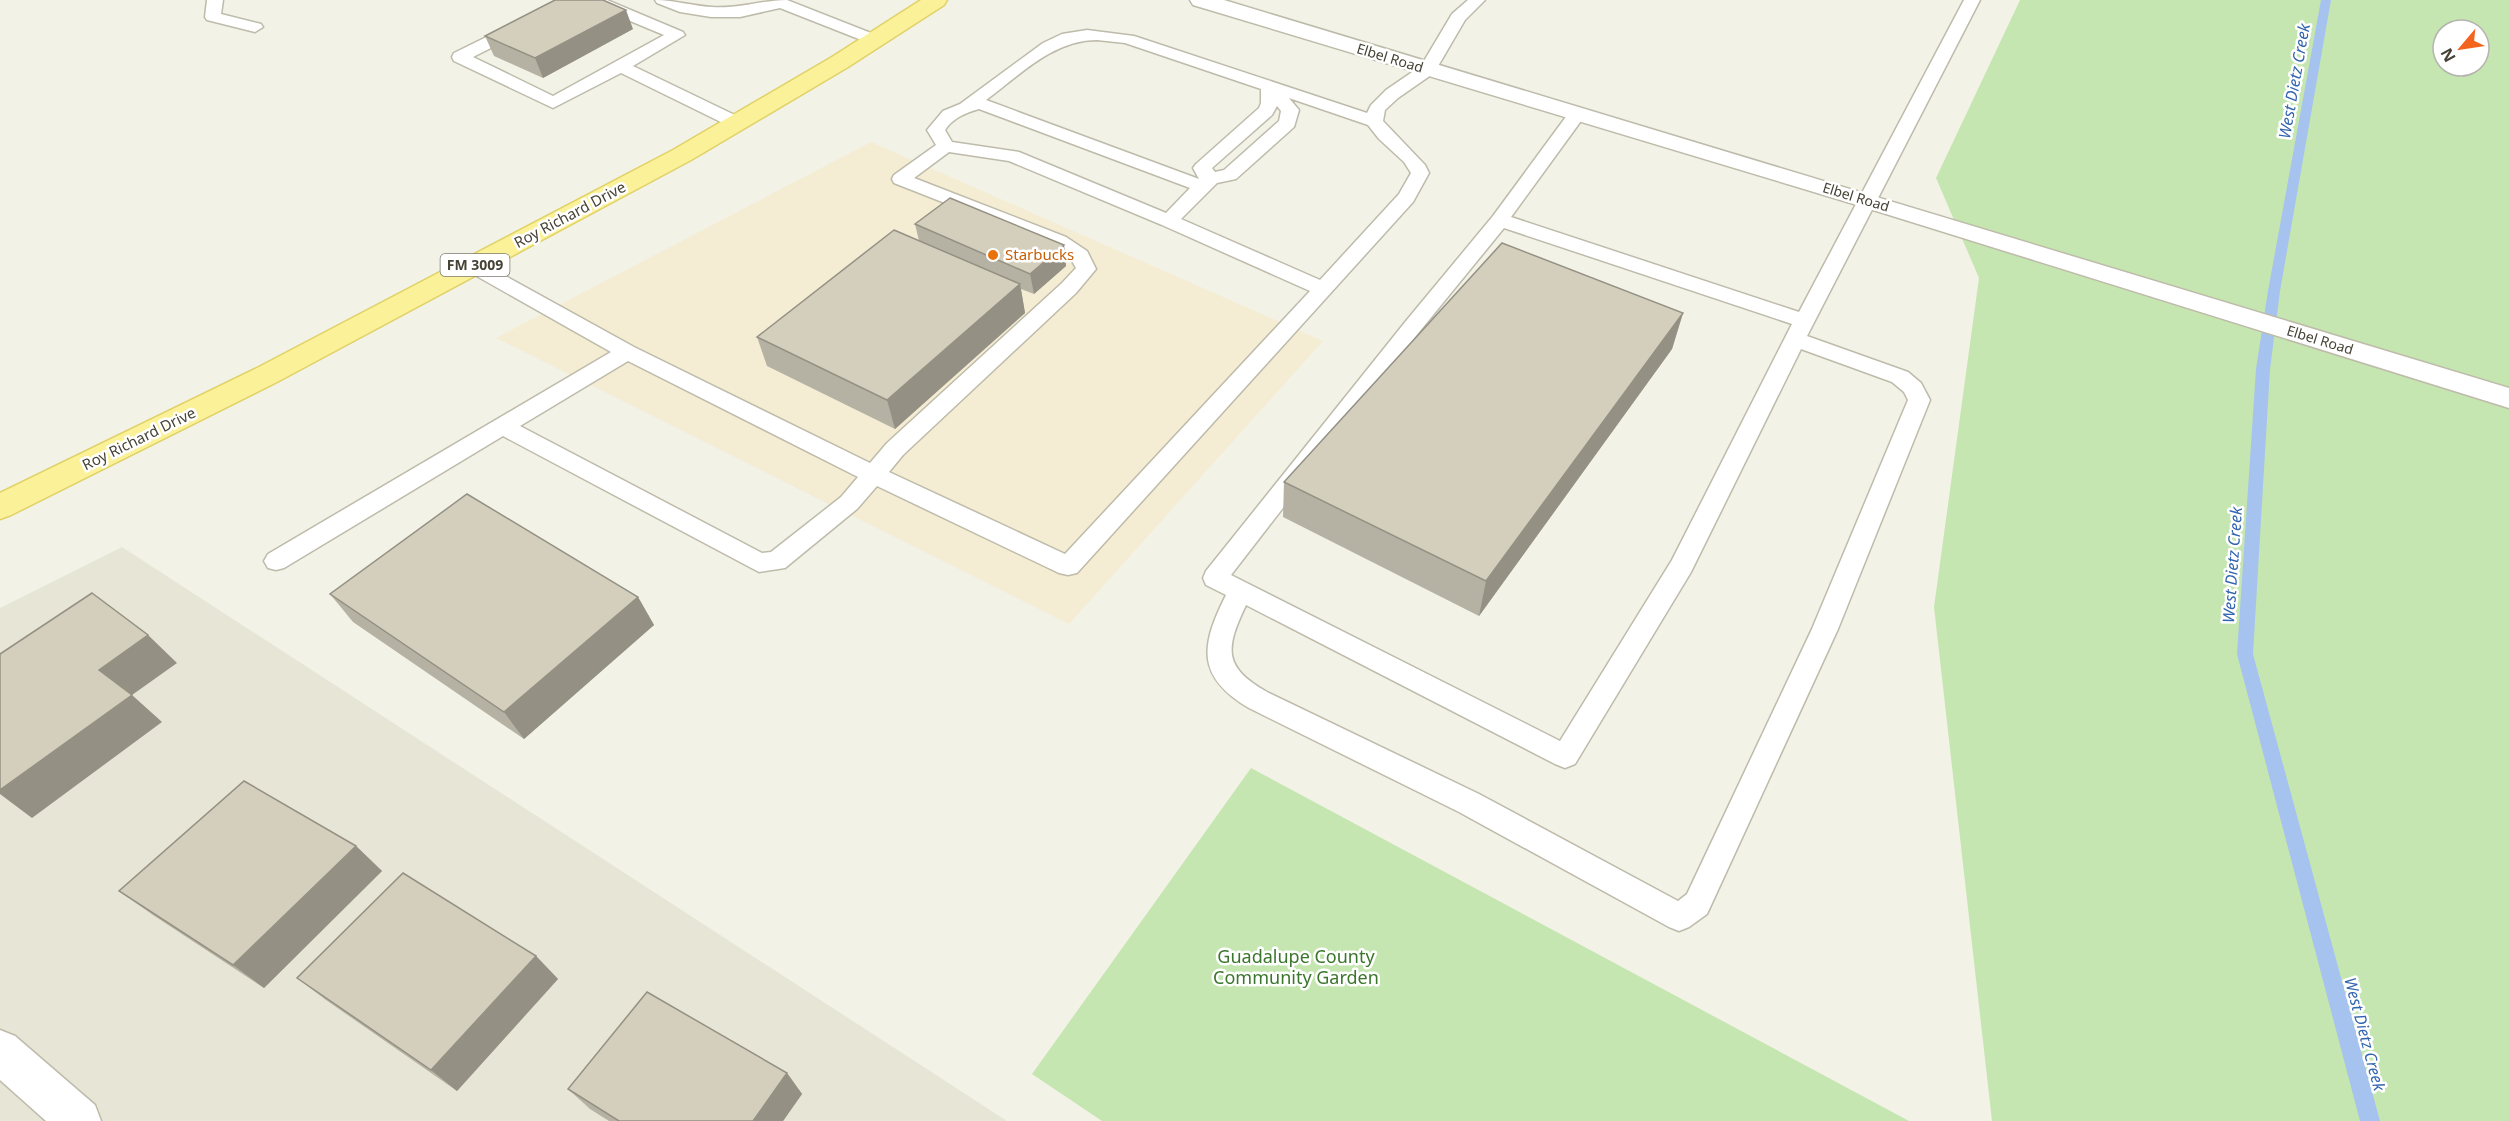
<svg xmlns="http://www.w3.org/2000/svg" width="2509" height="1121" font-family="'Noto Sans',sans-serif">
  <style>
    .residential { fill: #e7e5d5 }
    .commercial { fill: #f4ecd3 }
    .green { fill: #c5e6b1; fill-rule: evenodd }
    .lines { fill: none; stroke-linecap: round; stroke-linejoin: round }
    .stream { fill: #a5c3ee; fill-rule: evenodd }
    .service-casing { stroke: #bebbaa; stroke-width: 3 }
    .minor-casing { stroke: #bebbaa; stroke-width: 3 }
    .tertiary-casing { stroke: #bebbaa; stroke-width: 3 }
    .primary-casing { stroke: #e0d268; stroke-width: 3 }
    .service { fill: #fff; fill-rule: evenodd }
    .minor { fill: #fff; fill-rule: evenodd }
    .tertiary { fill: #fff; fill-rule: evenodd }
    .primary { fill: #fbf198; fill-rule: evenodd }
    .wall { fill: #b6b2a3 }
    .shaded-wall { fill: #949184 }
    .building { fill: #d4cfbd; stroke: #949184; stroke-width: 1.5 }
    .food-dot { fill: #e8710a; stroke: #fff; stroke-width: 2 }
    .labels { text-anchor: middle; stroke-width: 5; stroke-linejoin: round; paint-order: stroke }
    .far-street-label { font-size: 14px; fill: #464336; stroke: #fff }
    .shield { fill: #fff; stroke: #7e7b72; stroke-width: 1.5 }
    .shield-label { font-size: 14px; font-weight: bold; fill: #464336 }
    .street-label { font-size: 15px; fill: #464336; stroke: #fff }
    .food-label { font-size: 15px; fill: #c56008; stroke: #fff; text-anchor: start }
    .water-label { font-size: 16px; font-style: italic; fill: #3264af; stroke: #fff }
    .near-park-label { font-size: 18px; fill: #3a762b; stroke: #fff }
  </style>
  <rect width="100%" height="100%" fill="#f3f2e7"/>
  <path class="residential" d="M122 547 1007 1121H0V608Z"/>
  <path class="commercial" d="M871 142 1323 341 1069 624 496 338Z"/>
  <g class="green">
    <path d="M2020 0H2509V1121H1992L1934 607 1979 278 1936 178ZM2443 30H2479V66H2443Z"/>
    <path d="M1251 768 1909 1121H1102L1032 1074Z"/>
  </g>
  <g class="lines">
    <path class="stream" d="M2321 0H2331L2280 291 2270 369 2253 654 2380 1121H2360L2237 654 2256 369 2268 291Z"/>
    <defs>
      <g id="service">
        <path d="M207 0H223L221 14 261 24 263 27 255 32 207 20 205 17Z"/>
        <path d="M562 0H582L580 3 473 57 553 96 664 35 587 3 585 0H607L683 32 685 35 633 66 743 119 746 123 743 127H731L621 73 553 108 454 61 452 57 454 53Z"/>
        <path d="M655 0C675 0 692 6 712 7 738 9 762 0 787 0L881 37 883 40 875 45 869 43 780 8 740 17H711L680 12 657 3Z"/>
        <path d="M1468 0H1485L1465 20 1434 73 1398 98 1385 110 1383 121 1425 165 1429 173 1413 202 1077 573 1068 575 1059 573 877 486 857 509 785 568 759 572 503 436 284 568 276 570 268 568 264 561 268 554 611 352 466 270 463 266 466 262 473 260 480 262 634 347 870 463 887 443 1062 283 1076 268 1069 256 1052 245 894 183 892 179 894 175 936 145 927 130 943 111 960 104 1043 43 1062 34 1087 30 1134 36 1367 113 1371 105 1386 90 1421 66 1452 14ZM1097 40 1125 43 1261 89V103L1259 108 1196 164 1193 168 1199 179 986 100C1020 75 1053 40 1097 40ZM1289 98 1368 125 1379 139 1404 162 1411 173 1399 194 1320 280 1181 219 1217 183 1236 179 1294 127 1299 110ZM1277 106 1281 111 1279 121 1224 170 1215 172 1212 168 1272 115ZM979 109 1190 188 1166 213 1019 152 952 142 945 130C953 118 965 113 979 109ZM949 152 1009 161 1162 225 1310 291 1065 554 889 472 903 455 1076 293 1096 269 1087 251 1066 237 914 178ZM628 361 858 477 841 497 771 552 762 553 520 426Z"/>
        <path d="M1964 0H1980L1807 336 1908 372 1921 383 1930 400 1838 629 1707 914 1689 927 1679 931 1669 927 1459 812 1249 708C1195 676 1201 645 1226 595L1206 585 1203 578 1206 571 1406 321 1493 216 1571 110H1583L1586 114 1511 217 1799 312ZM1504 228 1792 324 1672 560 1560 741 1231 575 1420 331ZM1801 349 1892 382 1904 392 1908 400 1812 629 1687 894 1678 901 1479 794 1267 692C1223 667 1225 649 1246 605L1555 764 1565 768 1575 764 1691 572Z"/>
      </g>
      <path id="minor" d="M0 1030 15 1036 95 1105 101 1121H46L0 1080Z"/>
      <path id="tertiary" d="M1190 0H1224L2509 388V408L1857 205 1193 5Z"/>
      <path id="primary" d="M921 0H947L944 5 848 67 691 160 277 382 11 515 0 519V493L257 368 673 150 832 57Z"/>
    </defs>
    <use href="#service" class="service-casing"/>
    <use href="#minor" class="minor-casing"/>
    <use href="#tertiary" class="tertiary-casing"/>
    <use href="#primary" class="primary-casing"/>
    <use href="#service" class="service"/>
    <use href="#minor" class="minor"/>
    <use href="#tertiary" class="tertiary"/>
    <use href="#primary" class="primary"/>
  </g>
  <g class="wall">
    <path d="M633 29 543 78 494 56 485 36Z"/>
    <path d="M915 224 1064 245 1066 266 1034 294 1021 289 1025 313 895 429 767 366 757 337 919 241Z"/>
    <path d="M1683 313 1672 349 1479 616 1283 517 1284 482Z"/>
    <path d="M330 594 638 597 654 625 524 739 353 622Z"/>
    <path d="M356 846 382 871 264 988 153 915 119 891Z"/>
    <path d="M536 956 558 979 457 1091 326 1000 297 978Z"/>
    <path d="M787 1073 802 1094 783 1121H609L590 1109 568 1089Z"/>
  </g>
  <g class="shaded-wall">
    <path d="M626 10 633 29 543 78 535 58Z"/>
    <path d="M1064 245 1066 266 1034 294 1030 274Z"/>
    <path d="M1020 284 1025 313 895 429 887 400Z"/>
    <path d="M1683 313 1672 349 1479 616 1486 581Z"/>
    <path d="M638 597 654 625 524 739 504 712Z"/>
    <path d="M148 635 177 663 132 695 162 722 32 818 0 794V790L99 670Z"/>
    <path d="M356 846 382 871 264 988 233 965Z"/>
    <path d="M536 956 558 979 457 1091 431 1070Z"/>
    <path d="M787 1073 802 1094 783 1121H753Z"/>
  </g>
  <g class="building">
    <path d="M555 0H603L626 10 535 58 485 36Z"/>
    <path d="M950 198 1064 245 1030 274 915 224Z"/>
    <path d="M894 230 1020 284 887 400 757 337Z"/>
    <path d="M1502 243 1683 313 1486 581 1284 482Z"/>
    <path d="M467 494 638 597 504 712 330 594Z"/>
    <path d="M92 593 148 635 99 670 132 695 0 790V654Z"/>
    <path d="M244 781 356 846 233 965 119 891Z"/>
    <path d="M403 873 536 956 431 1070 297 978Z"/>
    <path d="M647 992 787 1073 753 1121H619L568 1089Z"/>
  </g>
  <circle class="food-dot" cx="993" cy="255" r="6"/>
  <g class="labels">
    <g class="far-street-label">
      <text transform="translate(1390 58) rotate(17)" y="5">Elbel Road</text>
      <text transform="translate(1856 197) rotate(17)" y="5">Elbel Road</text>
      <text transform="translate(2320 340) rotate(17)" y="5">Elbel Road</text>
    </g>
    <rect class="shield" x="440.5" y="254" width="69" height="22" rx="4.5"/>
    <g class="shield-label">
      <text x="475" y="270">FM 3009</text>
    </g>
    <g class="street-label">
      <text transform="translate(570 215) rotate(-28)" y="5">Roy Richard Drive</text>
      <text transform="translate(139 439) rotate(-26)" y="5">Roy Richard Drive</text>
    </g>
    <g class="food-label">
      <text x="1005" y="260">Starbucks</text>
    </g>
    <g class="water-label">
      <text transform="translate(2294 81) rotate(-80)" y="6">West Dietz Creek</text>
      <text transform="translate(2232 565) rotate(-86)" y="6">West Dietz Creek</text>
      <text transform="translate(2365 1034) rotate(75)" y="6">West Dietz Creek</text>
    </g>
    <g class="near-park-label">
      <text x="1296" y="963">Guadalupe County<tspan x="1296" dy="21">Community Garden</tspan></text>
    </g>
  </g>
  <g transform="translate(2461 48) rotate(241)"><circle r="28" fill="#ffffff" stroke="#b5b4af" stroke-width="1.5"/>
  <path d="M0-4.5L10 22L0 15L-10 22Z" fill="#f3651e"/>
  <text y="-9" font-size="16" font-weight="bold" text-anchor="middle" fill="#464336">N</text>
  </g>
</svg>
